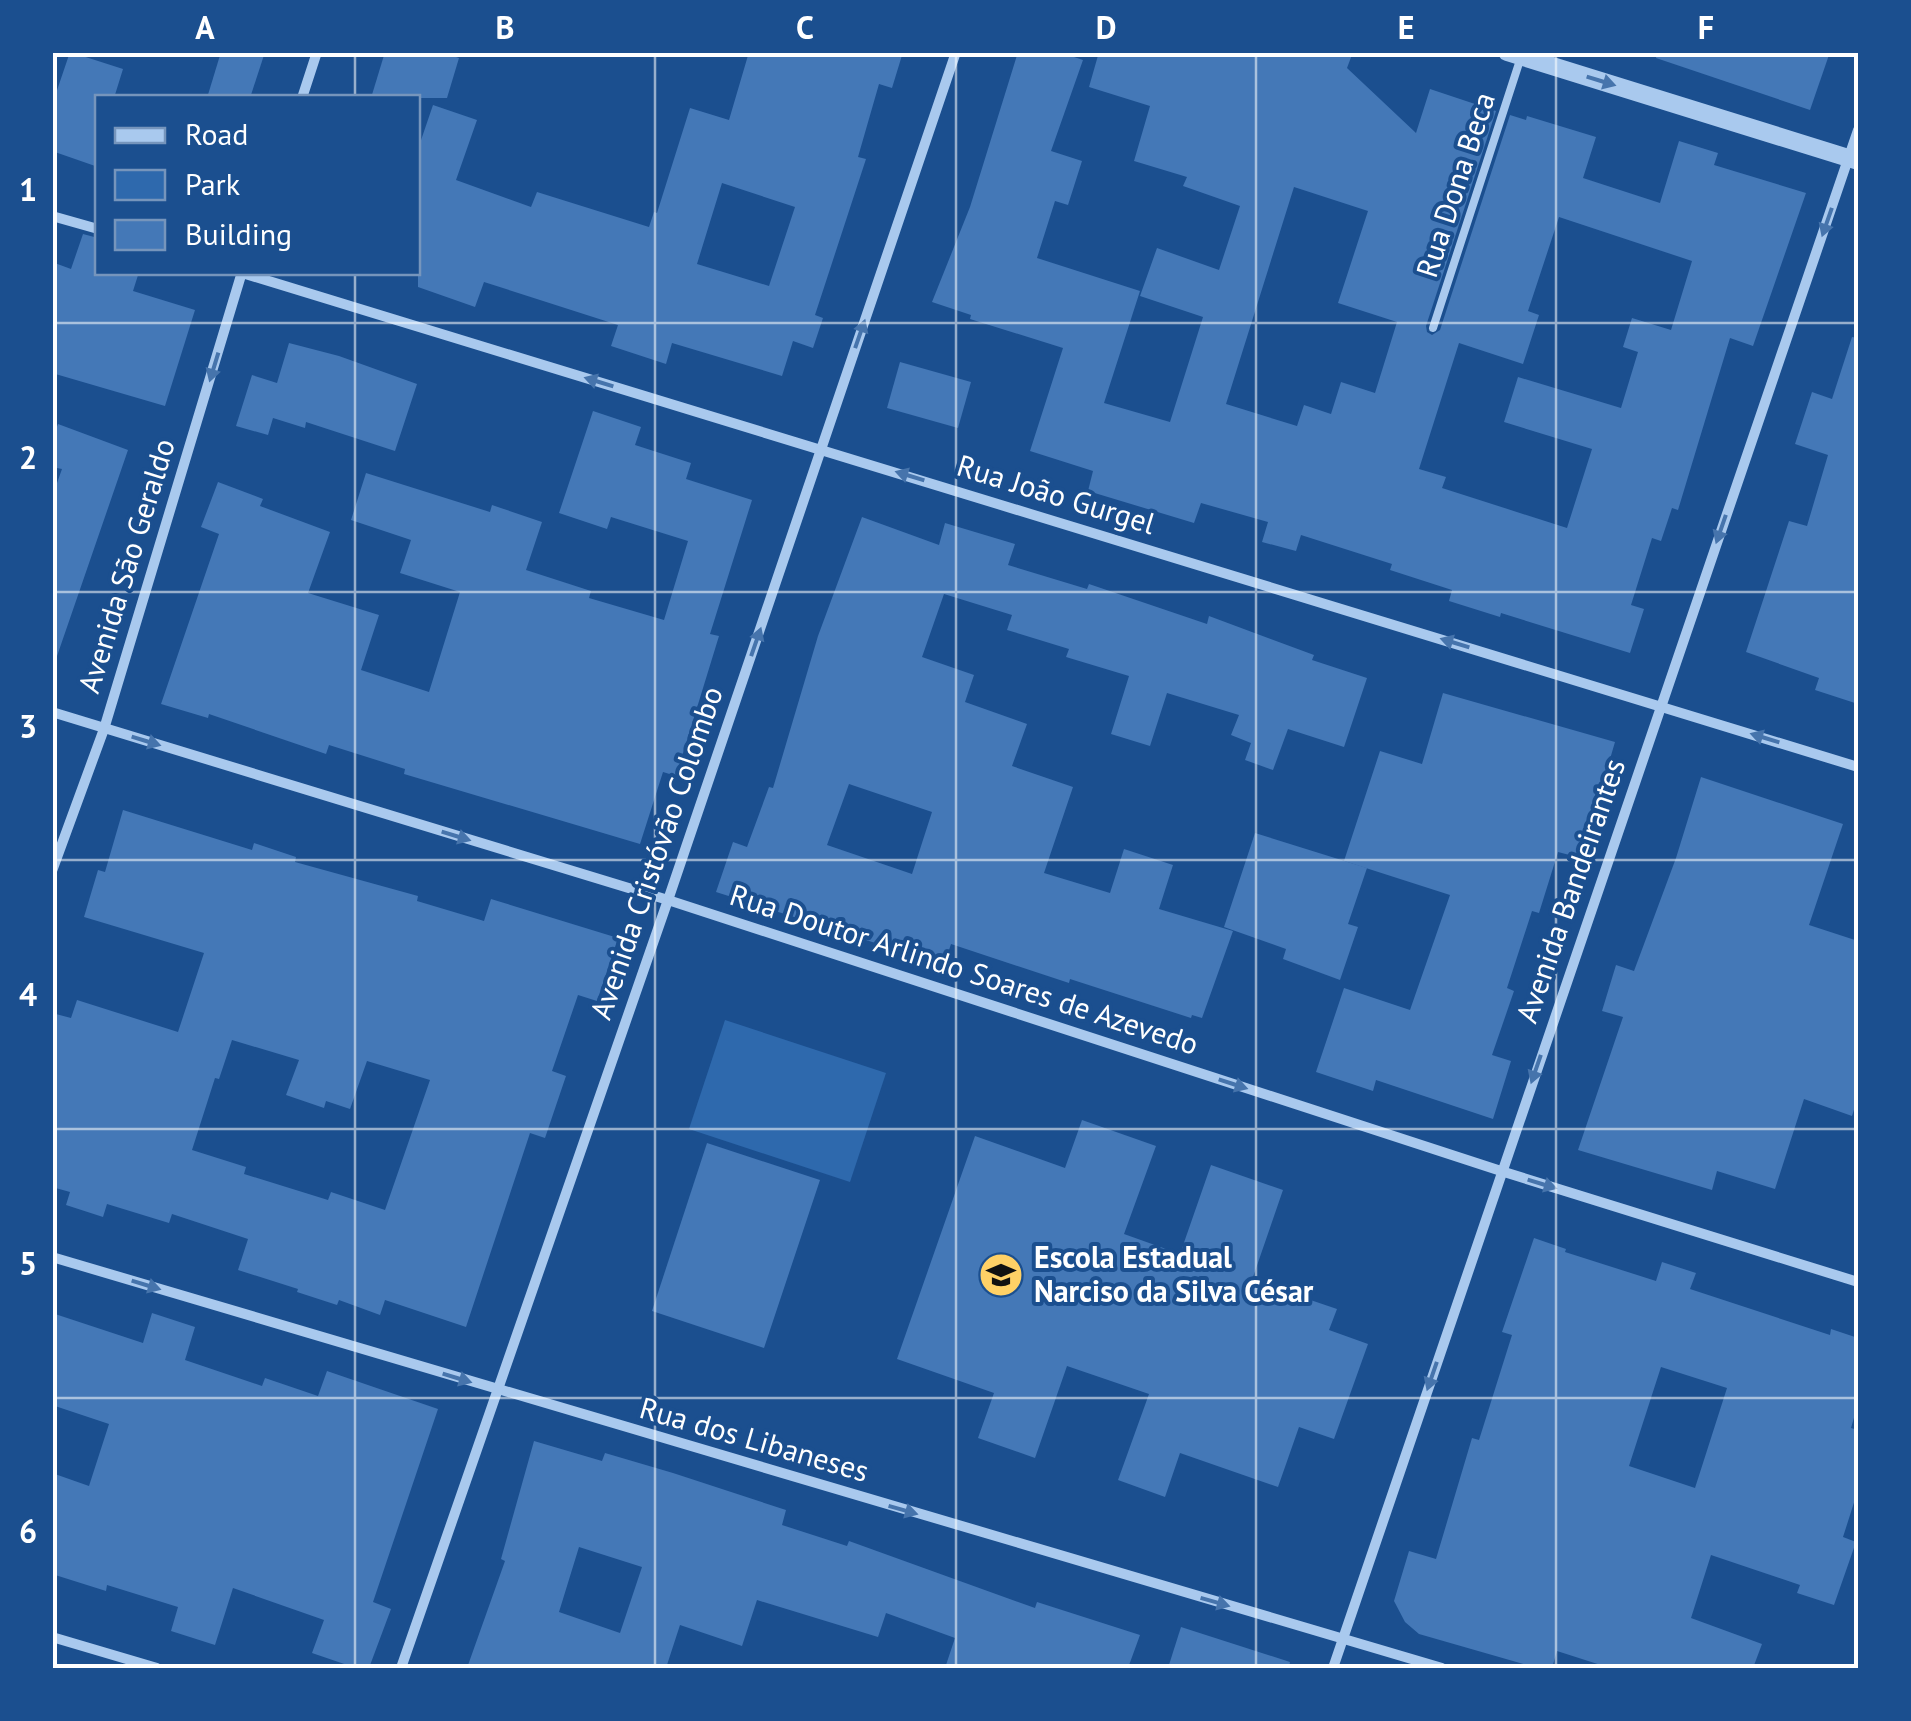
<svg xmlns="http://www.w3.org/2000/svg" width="1911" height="1721" font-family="'PT Sans',sans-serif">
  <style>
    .green { fill: #2e69ad }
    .building { fill: #4478b7; fill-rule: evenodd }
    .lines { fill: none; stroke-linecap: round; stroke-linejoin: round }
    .service { stroke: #a9c9ee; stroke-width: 8 }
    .minor { stroke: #a9c9ee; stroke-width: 10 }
    .tertiary { stroke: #a9c9ee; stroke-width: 18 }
    .oneway { fill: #4674ac }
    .grid { fill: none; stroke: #fff; stroke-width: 2.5; stroke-opacity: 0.55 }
    .labels { text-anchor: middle; stroke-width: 8; stroke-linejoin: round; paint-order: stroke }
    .street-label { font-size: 30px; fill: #fff; stroke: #1b4f8f }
    .poi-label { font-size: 30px; font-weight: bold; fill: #fff; stroke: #1b4f8f; text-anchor: start }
    .neatline { fill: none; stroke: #fff; stroke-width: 4 }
    .grid-label { font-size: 32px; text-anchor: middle; font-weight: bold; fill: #fff }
  </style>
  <rect width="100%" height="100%" fill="#1b4f8f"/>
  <path class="green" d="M725 1020 886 1073 850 1182 689 1129Z"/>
  <g class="building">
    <path d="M70 52 123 69 114 98H98V167L52 151V105Z"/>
    <path d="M221 52H265L250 98H207Z"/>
    <path d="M385 52H441L459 58 447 98H371Z"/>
    <path d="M749 52H903L892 88 879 84 858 157 866 159 815 315 823 318 813 348 793 341 782 376 672 343 666 364 611 346 618 325 484 282 475 307 418 287V149L433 105 477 120 456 180 531 207 537 192 649 227 654 212 657 213 690 108 729 120ZM722 183 795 207 769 286 697 264Z"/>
    <path d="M1018 52H1059L1083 60 1051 151 1082 161 1068 205 1055 201 1037 258 1140 291 1104 403 1170 422 1203 317 1140 296 1157 248 1219 270 1240 206 1183 186 1187 177 1134 161 1150 106 1089 87 1099 52H1353L1347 68 1416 133 1430 89 1496 111 1426 326 1427 332 1432 335 1440 330 1510 115 1526 120 1527 116 1596 137 1583 178 1660 203 1679 141 1718 153 1714 165 1806 193 1753 346 1730 338 1678 510 1672 508 1661 541 1652 538 1631 605 1644 609 1630 653 1501 613 1500 617 1449 601 1452 590 1390 570 1392 564 1301 535 1296 551 1262 542 1268 522 1201 503 1194 523 1088 491 1093 471 1030 451 1063 348 970 319 971 315 932 302 970 207ZM1294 187 1368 211 1338 303 1397 322 1375 393 1341 382 1331 414 1304 405 1297 426 1226 404ZM1559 217 1692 261 1671 330 1632 318 1623 347 1638 352 1621 408 1518 377 1504 422 1592 449 1567 528 1442 488 1446 477 1419 469 1459 343 1523 364 1539 315 1528 311Z"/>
    <path d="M1657 52H1830L1810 110 1656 58Z"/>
    <path d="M83 234 98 238V272H139L133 291 195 310 165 406 52 373V262L71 269Z"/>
    <path d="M1852 337 1858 338V704L1815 690 1819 678 1746 652 1789 521 1807 526 1828 455 1795 444 1812 392 1832 399Z"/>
    <path d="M289 343 339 356 417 384 395 451 306 422 305 428 273 418 268 435 236 426 252 375 277 383Z"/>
    <path d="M900 362 971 382 958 428 887 408Z"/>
    <path d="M593 411 641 427 635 445 691 463 686 479 752 500 710 634 719 636 676 776 663 772 640 844 404 774 405 769 329 745 326 754 209 714 208 718 161 704 219 534 201 527 218 482 263 499 260 506 330 532 308 593 379 615 361 670 429 692 460 592 400 573 411 540 351 520 366 473 490 512 492 505 542 522 526 570 591 591 589 598 664 620 688 541 611 517 607 529 559 513Z"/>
    <path d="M58 424 128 450 56 659 52 658V497L62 469 52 467V440Z"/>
    <path d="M862 517 939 545 945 523 1015 544 1008 565 1087 589 1089 584 1207 624 1209 616 1314 655 1312 660 1367 678 1344 747 1288 729 1273 770 1245 760 1251 743 1231 735 1239 715 1167 693 1150 746 1111 734 1129 676 1066 657 1069 649 1007 630 1012 615 944 594 922 657 974 675 965 702 1027 724 1012 766 1073 787 1044 873 1110 893 1124 849 1173 865 1159 909 1233 931 1202 1018 1192 1015 1191 1018 1070 979 1069 983 951 944 944 965 716 892 733 842 747 847 769 787 773 788 818 636ZM849 784 932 812 912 874 827 845Z"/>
    <path d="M1443 693 1615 742 1581 858 1558 852 1539 913 1532 911 1507 988 1514 991 1492 1055 1511 1061 1493 1119 1376 1080 1373 1091 1316 1072 1344 988 1410 1010 1450 895 1344 861 1380 751 1422 764Z"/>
    <path d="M1701 777 1843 824 1809 925 1858 941V1097L1852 1116 1804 1099 1775 1189 1717 1171 1712 1190 1578 1150 1623 1017 1602 1011 1616 965 1634 971 1676 858Z"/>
    <path d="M123 810 252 850 254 843 296 857 295 862 418 896 417 901 484 921 491 899 618 938 597 1001 578 995 552 1071 566 1076 545 1138 530 1133 466 1327 385 1300 380 1315 339 1300 337 1305 297 1292 298 1289 238 1270 248 1239 172 1214 169 1223 107 1204 103 1217 66 1205 70 1192 52 1187V1013L71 1018 77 1000 178 1032 204 953 84 917 98 870 105 872ZM232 1040 299 1060 286 1095 324 1108 326 1101 350 1109 367 1061 430 1080 385 1210 331 1192 328 1200 244 1174 246 1167 192 1150 215 1078 219 1079Z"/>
    <path d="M1255 833 1367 868 1348 924 1358 927 1340 980 1283 959 1286 949 1224 927Z"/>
    <path d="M1082 1120 1156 1146 1124 1234 1180 1254 1211 1165 1283 1190 1252 1280 1337 1309 1329 1330 1368 1344 1334 1439 1299 1427 1278 1487 1180 1453 1165 1497 1118 1480 1149 1394 1067 1366 1035 1458 978 1438 994 1393 897 1359 975 1136 1065 1168Z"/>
    <path d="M707 1143 820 1180 764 1348 652 1311Z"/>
    <path d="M1534 1238 1566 1249 1565 1252 1656 1281 1662 1262 1696 1273 1690 1289 1830 1335 1831 1329 1858 1338V1404L1851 1428 1858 1430V1490L1843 1537 1856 1542 1834 1605 1797 1593 1800 1585 1711 1555 1691 1618 1762 1644 1753 1668H1610L1557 1651 1552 1668H1537L1419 1634 1405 1622 1394 1601 1409 1551 1436 1559 1472 1438 1479 1440 1512 1335 1502 1332ZM1661 1367 1727 1388 1695 1488 1629 1466Z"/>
    <path d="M52 1313 143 1343 152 1313 195 1327 185 1360 262 1386 265 1378 318 1396 327 1371 438 1409 373 1602 391 1609 369 1668H356L312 1653 324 1620 233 1588 215 1645 171 1631 178 1607 107 1585 106 1591 52 1574V1473L89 1486 109 1424 52 1405Z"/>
    <path d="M534 1441 602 1461 605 1453 673 1473 786 1510 782 1525 847 1546 849 1541 1035 1608 1037 1602 1140 1635 1128 1668H945L955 1638 886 1613 878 1637 757 1600 742 1646 680 1625 666 1668H467L505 1561 501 1559ZM579 1547 642 1567 620 1633 559 1612Z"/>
    <path d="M1181 1627 1290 1662 1289 1668H1168Z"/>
  </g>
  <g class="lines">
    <path class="service" d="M1433 328 1521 57"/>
    <g class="minor">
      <path d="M302 98 317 52"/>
      <path d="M52 216 98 229"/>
      <path d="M239 272 1858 767"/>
      <path d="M52 712 668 900 1501 1171 1858 1282"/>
      <path d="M52 871 104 729 242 272"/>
      <path d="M52 1257 1442 1668"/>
      <path d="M52 1637 157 1668"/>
      <path d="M401 1668 668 900 956 52"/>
      <path d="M1333 1668 1858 130"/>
    </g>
    <path class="tertiary" d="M1507 52 1858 161"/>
  </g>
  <defs><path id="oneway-solid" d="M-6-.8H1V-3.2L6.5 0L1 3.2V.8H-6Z" transform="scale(2.5)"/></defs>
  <g class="oneway">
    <use href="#oneway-solid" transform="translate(1601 81) rotate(17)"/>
    <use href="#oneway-solid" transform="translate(1827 222) rotate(109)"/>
    <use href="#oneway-solid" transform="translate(860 334) rotate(-71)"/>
    <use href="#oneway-solid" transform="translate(214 367) rotate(107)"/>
    <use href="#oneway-solid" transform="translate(599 382) rotate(-163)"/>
    <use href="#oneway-solid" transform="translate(910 476) rotate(-163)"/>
    <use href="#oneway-solid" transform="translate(1721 529) rotate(109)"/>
    <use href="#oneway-solid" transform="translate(756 642) rotate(-71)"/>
    <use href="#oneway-solid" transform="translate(1455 643) rotate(-163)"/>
    <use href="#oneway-solid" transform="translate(1765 738) rotate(-163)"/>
    <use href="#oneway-solid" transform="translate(146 741) rotate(17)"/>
    <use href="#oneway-solid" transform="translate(456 836) rotate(17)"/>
    <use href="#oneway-solid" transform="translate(1536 1069) rotate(109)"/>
    <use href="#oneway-solid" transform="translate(1233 1084) rotate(18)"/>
    <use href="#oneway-solid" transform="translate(1542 1184) rotate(17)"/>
    <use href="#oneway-solid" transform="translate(146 1285) rotate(17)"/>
    <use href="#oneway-solid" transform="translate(1432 1376) rotate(109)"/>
    <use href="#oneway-solid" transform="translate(457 1378) rotate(17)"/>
    <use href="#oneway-solid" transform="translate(903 1510) rotate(16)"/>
    <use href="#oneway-solid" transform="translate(1215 1602) rotate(16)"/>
  </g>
  <path class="grid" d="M355 52V98M655 52V1668M956 52V1668M1256 52V1668M1556 52V1668M355 272V1668M52 323H1858M52 592H1858M52 860H1858M52 1129H1858M52 1398H1858"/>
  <defs>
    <symbol id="school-disc" viewBox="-11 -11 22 22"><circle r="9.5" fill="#ffd166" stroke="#1b4f8f"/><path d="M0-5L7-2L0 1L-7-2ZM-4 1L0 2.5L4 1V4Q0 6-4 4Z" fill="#111"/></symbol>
  </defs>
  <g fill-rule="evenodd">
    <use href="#school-disc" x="976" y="1250" width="50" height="50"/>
  </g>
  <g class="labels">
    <g class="street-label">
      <text transform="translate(1456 185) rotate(-72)" y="10">Rua Dona Beca</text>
      <text transform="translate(1056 495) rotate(17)" y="10">Rua João Gurgel</text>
      <text transform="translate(127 566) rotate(-73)" y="10">Avenida São Geraldo</text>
      <text transform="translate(657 853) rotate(-71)" y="10">Avenida Cristóvão Colombo</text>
      <text transform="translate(1571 891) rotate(-71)" y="10">Avenida Bandeirantes</text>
      <text transform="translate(964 970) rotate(18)" y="10">Rua Doutor Arlindo Soares de Azevedo</text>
      <text transform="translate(754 1440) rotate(16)" y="10">Rua dos Libaneses</text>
    </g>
    <g class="poi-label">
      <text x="1034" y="1268">Escola Estadual<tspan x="1034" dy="34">Narciso da Silva César</tspan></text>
    </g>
  </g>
  <rect width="1911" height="1721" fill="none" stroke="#1b4f8f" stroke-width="110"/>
  <rect x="95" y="95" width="325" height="180" fill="#1b4f8f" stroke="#7695bc" stroke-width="2.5"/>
  <rect x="115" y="128" width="50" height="15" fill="#a9c9ee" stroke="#7695bc" stroke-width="2.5"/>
  <text x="185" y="145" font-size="30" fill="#ffffff">Road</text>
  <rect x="115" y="170" width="50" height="30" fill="#2e69ad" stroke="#7695bc" stroke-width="2.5"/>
  <text x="185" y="195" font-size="30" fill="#ffffff">Park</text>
  <rect x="115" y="220" width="50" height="30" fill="#4478b7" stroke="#7695bc" stroke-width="2.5"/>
  <text x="185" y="245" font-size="30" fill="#ffffff">Building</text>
  <rect x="55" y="55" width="1801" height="1611" class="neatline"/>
  <g class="grid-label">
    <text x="205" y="39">A</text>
    <text x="505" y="39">B</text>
    <text x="805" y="39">C</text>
    <text x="1106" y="39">D</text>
    <text x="1406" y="39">E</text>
    <text x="1706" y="39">F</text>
    <text x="28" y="201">1</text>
    <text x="28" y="469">2</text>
    <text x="28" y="738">3</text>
    <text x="28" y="1006">4</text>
    <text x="28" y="1275">5</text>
    <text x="28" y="1543">6</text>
  </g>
</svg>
